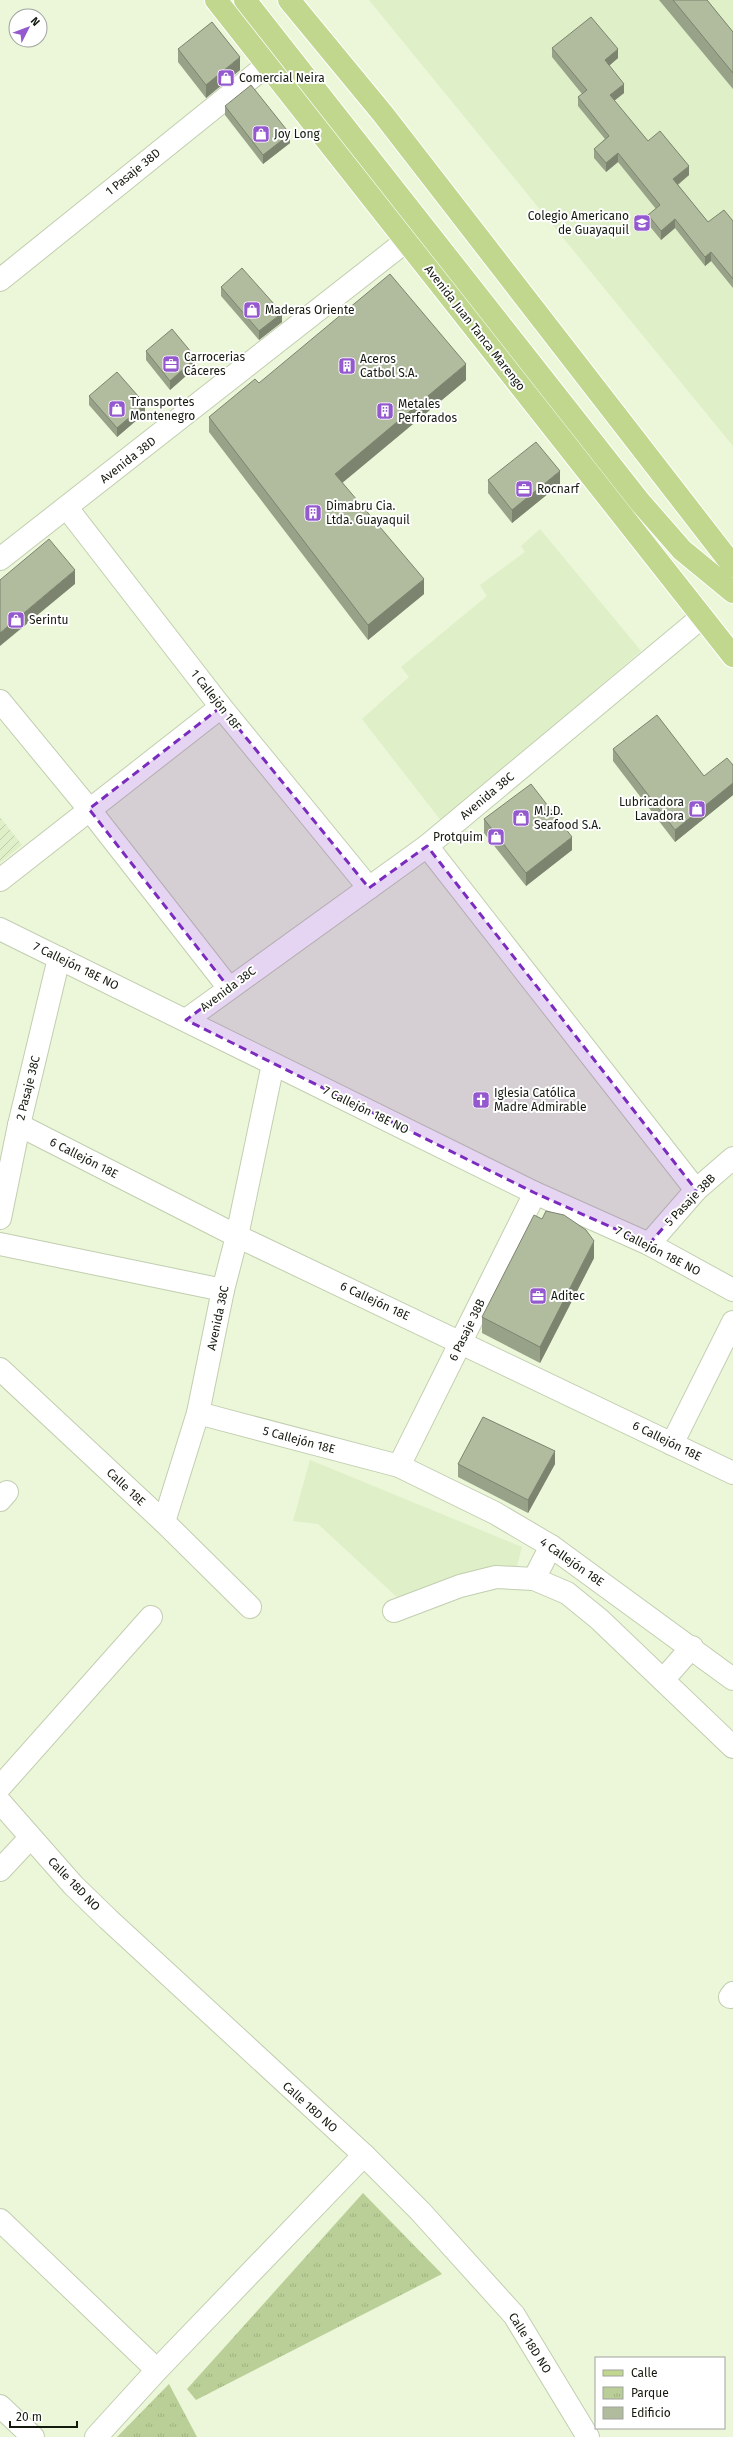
<svg xmlns="http://www.w3.org/2000/svg" width="733" height="2437" font-family="'Fira Sans',sans-serif">
  <style>
    .built { fill: #dfefc8 }
    .industrial { fill: url(#industrial-furrows) }
    .park { fill: url(#park-tufts) }
    .lines { fill: none; stroke-linecap: round; stroke-linejoin: round }
    .minor-casing { stroke: #c2ceb0; stroke-width: 24 }
    .major-casing { stroke: #fff; stroke-width: 24 }
    .minor { stroke: #fff; stroke-width: 22 }
    .major { stroke: #c0d78d; stroke-width: 22 }
    .wall { fill: #98a289 }
    .shaded-wall { fill: #7c846f }
    .building { fill: #b1bc9f; stroke: #7c846f }
    .marked { fill: #7b2cbf; fill-opacity: 0.2; stroke: #7b2cbf; stroke-width: 3; stroke-dasharray: 8 5; stroke-linejoin: round }
    .labels { text-anchor: middle; stroke-width: 4; stroke-linejoin: round; paint-order: stroke }
    .poi-label { font-size: 12px; fill: #151a0f; stroke: #fff; text-anchor: start }
    .street-label { font-size: 12px; fill: #151a0f; stroke: #fff }
  </style>
  <defs>
    <pattern id="industrial-furrows" width="10" height="10" patternUnits="userSpaceOnUse"><rect width="10" height="10" fill="#dfefc8"/><path d="M-1 1l2-2M0 10L10 0M9 11l2-2" fill="none" stroke="#beccab"/></pattern>
    <pattern id="park-tufts" width="24" height="20" patternUnits="userSpaceOnUse"><rect width="24" height="20" fill="#bacf97"/><path d="M3 7l-1-3M5 7V3M7 7l1-3M15 17l-1-3M17 17v-4M19 17l1-3" fill="none" stroke="#9fb181"/></pattern>
  </defs>
  <rect width="100%" height="100%" fill="#ebf7d8"/>
  <g class="built">
    <path d="M369 0H733V446Z"/>
    <path d="M540 529 641 651 442 822 362 719 409 677 401 667 487 596 480 585 525 552 521 546Z"/>
    <path d="M310 1460 522 1547 516 1569 400 1600 318 1524 293 1521Z"/>
  </g>
  <path class="industrial" d="M0 817 22 845 0 863Z"/>
  <g class="park">
    <path d="M363 2193 442 2274 196 2400 187 2389Z"/>
    <path d="M169 2384 197 2437H117Z"/>
  </g>
  <g class="lines">
    <defs>
      <g id="minor">
        <path d="M0 280 267 65"/>
        <path d="M67 508 221 707 369 888"/>
        <path d="M0 559 406 241"/>
        <path d="M0 701 89 809 229 988"/>
        <path d="M427 846 696 1190"/>
        <path d="M0 880 221 707"/>
        <path d="M0 929 535 1193 649 1244 733 1290"/>
        <path d="M186 1020 427 846 702 617"/>
        <path d="M19 1125 237 1236 733 1473"/>
        <path d="M0 1218 19 1125 59 958"/>
        <path d="M0 1244 223 1290"/>
        <path d="M649 1244 696 1190 733 1158"/>
        <path d="M0 1369 164 1522 250 1607"/>
        <path d="M198 1413 399 1466 495 1513 551 1546 733 1679"/>
        <path d="M672 1444 733 1322"/>
        <path d="M399 1466 535 1193"/>
        <path d="M0 1500 7 1492"/>
        <path d="M164 1522 198 1413 223 1290 237 1236 273 1064"/>
        <path d="M534 1579 551 1546"/>
        <path d="M394 1611 460 1586 496 1577 534 1579 567 1593 599 1619 733 1747"/>
        <path d="M663 1680 692 1647"/>
        <path d="M0 1787 151 1617"/>
        <path d="M0 1802 73 1885 108 1919 364 2155 420 2211 514 2315 588 2437"/>
        <path d="M0 1870 30 1838"/>
        <path d="M730 1997 733 1993"/>
        <path d="M0 2220 157 2370"/>
        <path d="M0 2406 33 2437"/>
        <path d="M96 2437 157 2370 364 2155"/>
      </g>
      <g id="major">
        <path d="M216 0 733 656"/>
        <path d="M245 0 640 502 682 550 733 592"/>
        <path d="M289 0 383 114 733 566"/>
      </g>
    </defs>
    <use href="#minor" class="minor-casing"/>
    <use href="#major" class="major-casing"/>
    <use href="#minor" class="minor"/>
    <use href="#major" class="major"/>
  </g>
  <g class="wall">
    <path d="M659 0H707L733 32V89Z"/>
    <path d="M552 48 618 58 609 66 624 93 614 101 648 141 689 175 678 185 708 222 733 221V288L711 261 705 266 675 228 661 240 648 224V215L656 209 618 162 606 172 594 158V149L605 139 578 106V97L582 94 552 57Z"/>
    <path d="M178 49 240 70 206 98 178 62Z"/>
    <path d="M225 106 290 143 263 164 225 115Z"/>
    <path d="M221 287 282 322 259 340 221 296Z"/>
    <path d="M146 351 196 367 170 390 146 360Z"/>
    <path d="M466 380 342 482 424 594 368 640 209 432V417L259 383Z"/>
    <path d="M89 396 145 413 117 437 89 405Z"/>
    <path d="M488 480 560 484 512 523 488 493Z"/>
    <path d="M613 749 704 776 733 765V795L675 842 613 761Z"/>
    <path d="M484 819 572 850 526 886 484 833Z"/>
    <path d="M594 1258 540 1363 482 1333V1317Z"/>
    <path d="M458 1464H555L528 1513 458 1477Z"/>
  </g>
  <g class="shaded-wall">
    <path d="M618 49V58L605 69V60Z"/>
    <path d="M240 57V70L206 98V85Z"/>
    <path d="M624 84V93L610 104V95Z"/>
    <path d="M290 134V143L263 164V155Z"/>
    <path d="M618 153V162L606 172V163Z"/>
    <path d="M689 166V175L673 188V179Z"/>
    <path d="M675 219V228L661 240V231Z"/>
    <path d="M711 252V261L705 266V257Z"/>
    <path d="M282 313V322L259 340V331Z"/>
    <path d="M196 358V367L170 390V381Z"/>
    <path d="M466 364V380L335 489V474Z"/>
    <path d="M145 404V413L117 437V428Z"/>
    <path d="M560 471V484L512 523V510Z"/>
    <path d="M75 570V584L0 646V633Z"/>
    <path d="M424 579V594L368 640V625Z"/>
    <path d="M733 783V795L675 842V830Z"/>
    <path d="M572 837V850L526 886V873Z"/>
    <path d="M594 1241V1258L540 1363V1347Z"/>
    <path d="M555 1451V1464L528 1513V1500Z"/>
  </g>
  <g class="building">
    <path d="M673 0H707L733 32V73Z"/>
    <path d="M591 17 618 49 605 60 624 84 610 95 648 141 660 131 689 166 673 179 708 222 724 210 733 221V279L711 252 705 257 675 219 661 231 648 215 660 205 618 153 606 163 594 149 609 136 578 97 587 90 552 48Z"/>
    <path d="M212 22 240 57 206 85 178 49Z"/>
    <path d="M251 85 290 134 263 155 225 106Z"/>
    <path d="M242 268 282 313 259 331 221 287Z"/>
    <path d="M390 274 466 364 335 474 424 579 368 625 209 417 255 379 259 383Z"/>
    <path d="M172 329 196 358 170 381 146 351Z"/>
    <path d="M117 372 145 404 117 428 89 396Z"/>
    <path d="M536 442 560 471 512 510 488 480Z"/>
    <path d="M49 539 75 570 0 633V580Z"/>
    <path d="M657 715 704 776 727 758 733 765V783L675 830 613 749Z"/>
    <path d="M531 784 572 837 526 873 484 819Z"/>
    <path d="M546 1211 564 1215 586 1230 594 1241 540 1347 482 1317 534 1215 542 1219Z"/>
    <path d="M483 1417 555 1451 528 1500 458 1464Z"/>
  </g>
  <path class="marked" d="M221 707 369 888 427 846 696 1190 649 1244 535 1193 186 1020 229 988 89 809Z"/>
  <defs>
    <symbol id="shop-square" viewBox="-11 -11 22 22"><rect x="-9" y="-9" width="18" height="18" rx="4" fill="#9458cf" stroke="#fff"/><path d="M-5-2.5h2.3a2.7 3.5 0 0 1 5.4 0H5L5.5 6h-11ZM-1.5-2.5h3a1.5 2.3 0 0 0-3 0Z" fill="#fff"/></symbol>
    <symbol id="school-square" viewBox="-11 -11 22 22"><rect x="-9" y="-9" width="18" height="18" rx="4" fill="#9458cf" stroke="#fff"/><path d="M0-5L7-2L0 1L-7-2ZM-4 1L0 2.5L4 1V4Q0 6-4 4Z" fill="#fff"/></symbol>
    <symbol id="office-square" viewBox="-11 -11 22 22"><rect x="-9" y="-9" width="18" height="18" rx="4" fill="#9458cf" stroke="#fff"/><path d="M-6-3h4V-5.5h4V-3h4V5H-6ZM-1-4.5V-3h2v-1.5ZM-6 0V1H6V0Z" fill="#fff"/></symbol>
    <symbol id="building-square" viewBox="-11 -11 22 22"><rect x="-9" y="-9" width="18" height="18" rx="4" fill="#9458cf" stroke="#fff"/><path d="M-4-6H4V6H1V3H-1V6H-4ZM-2.5-4.3h1.7v1.8h-1.7ZM.8-4.3h1.7v1.8H.8ZM-2.5-1h1.7V.8h-1.7ZM.8-1h1.7V.8H.8Z" fill="#fff"/></symbol>
    <symbol id="church-square" viewBox="-11 -11 22 22"><rect x="-9" y="-9" width="18" height="18" rx="4" fill="#9458cf" stroke="#fff"/><path d="M-1.2-6h2.4v3.5h3.3v2.4h-3.3V6h-2.4V-.1h-3.3v-2.4h3.3Z" fill="#fff"/></symbol>
  </defs>
  <g fill-rule="evenodd">
    <use href="#shop-square" x="216" y="68" width="20" height="20"/>
    <use href="#shop-square" x="251" y="124" width="20" height="20"/>
    <use href="#school-square" x="632" y="213" width="20" height="20"/>
    <use href="#shop-square" x="242" y="300" width="20" height="20"/>
    <use href="#office-square" x="161" y="354" width="20" height="20"/>
    <use href="#building-square" x="337" y="356" width="20" height="20"/>
    <use href="#shop-square" x="107" y="399" width="20" height="20"/>
    <use href="#building-square" x="375" y="401" width="20" height="20"/>
    <use href="#office-square" x="514" y="479" width="20" height="20"/>
    <use href="#building-square" x="303" y="503" width="20" height="20"/>
    <use href="#shop-square" x="6" y="610" width="20" height="20"/>
    <use href="#shop-square" x="687" y="799" width="20" height="20"/>
    <use href="#shop-square" x="511" y="808" width="20" height="20"/>
    <use href="#shop-square" x="486" y="827" width="20" height="20"/>
    <use href="#church-square" x="471" y="1090" width="20" height="20"/>
    <use href="#office-square" x="528" y="1286" width="20" height="20"/>
  </g>
  <g class="labels">
    <g class="poi-label">
      <text x="239" y="82">Comercial Neira</text>
      <text x="274" y="138">Joy Long</text>
      <text x="629" y="220" text-anchor="end">Colegio Americano<tspan x="629" dy="14">de Guayaquil</tspan></text>
      <text x="265" y="314">Maderas Oriente</text>
      <text x="184" y="361">Carrocerias<tspan x="184" dy="14">Cáceres</tspan></text>
      <text x="360" y="363">Aceros<tspan x="360" dy="14">Catbol S.A.</tspan></text>
      <text x="130" y="406">Transportes<tspan x="130" dy="14">Montenegro</tspan></text>
      <text x="398" y="408">Metales<tspan x="398" dy="14">Perforados</tspan></text>
      <text x="537" y="493">Rocnarf</text>
      <text x="326" y="510">Dimabru Cia.<tspan x="326" dy="14">Ltda. Guayaquil</tspan></text>
      <text x="29" y="624">Serintu</text>
      <text x="684" y="806" text-anchor="end">Lubricadora<tspan x="684" dy="14">Lavadora</tspan></text>
      <text x="534" y="815">M.J.D.<tspan x="534" dy="14">Seafood S.A.</tspan></text>
      <text x="483" y="841" text-anchor="end">Protquim</text>
      <text x="494" y="1097">Iglesia Católica<tspan x="494" dy="14">Madre Admirable</tspan></text>
      <text x="551" y="1300">Aditec</text>
    </g>
    <g class="street-label">
      <text transform="translate(133 172) rotate(-39)" y="4">1 Pasaje 38D</text>
      <text transform="translate(475 328) rotate(52)" y="4">Avenida Juan Tanca Marengo</text>
      <text transform="translate(128 460) rotate(-38)" y="4">Avenida 38D</text>
      <text transform="translate(216 700) rotate(52)" y="4">1 Callejón 18F</text>
      <text transform="translate(487 796) rotate(-40)" y="4">Avenida 38C</text>
      <text transform="translate(76 966) rotate(26)" y="4">7 Callejón 18E NO</text>
      <text transform="translate(228 989) rotate(-37)" y="4">Avenida 38C</text>
      <text transform="translate(28 1088) rotate(-76)" y="4">2 Pasaje 38C</text>
      <text transform="translate(366 1110) rotate(26)" y="4">7 Callejón 18E NO</text>
      <text transform="translate(84 1158) rotate(27)" y="4">6 Callejón 18E</text>
      <text transform="translate(690 1200) rotate(-46)" y="4">5 Pasaje 38B</text>
      <text transform="translate(658 1251) rotate(27)" y="4">7 Callejón 18E NO</text>
      <text transform="translate(375 1301) rotate(25)" y="4">6 Callejón 18E</text>
      <text transform="translate(218 1318) rotate(-78)" y="4">Avenida 38C</text>
      <text transform="translate(467 1330) rotate(-64)" y="4">6 Pasaje 38B</text>
      <text transform="translate(299 1440) rotate(15)" y="4">5 Callejón 18E</text>
      <text transform="translate(667 1441) rotate(26)" y="4">6 Callejón 18E</text>
      <text transform="translate(126 1487) rotate(43)" y="4">Calle 18E</text>
      <text transform="translate(572 1562) rotate(35)" y="4">4 Callejón 18E</text>
      <text transform="translate(74 1884) rotate(46)" y="4">Calle 18D NO</text>
      <text transform="translate(310 2107) rotate(42)" y="4">Calle 18D NO</text>
      <text transform="translate(530 2343) rotate(58)" y="4">Calle 18D NO</text>
    </g>
  </g>
  <rect x="595" y="2357" width="130" height="72" fill="#ffffff" stroke="#a1a39f"/>
  <rect x="603" y="2370" width="20" height="6" fill="#c0d78d" stroke="#a1a39f"/>
  <text x="631" y="2377" font-size="12" fill="#151a0f">Calle</text>
  <rect x="603" y="2387" width="20" height="12" fill="url(#park-tufts)" stroke="#a1a39f"/>
  <text x="631" y="2397" font-size="12" fill="#151a0f">Parque</text>
  <rect x="603" y="2407" width="20" height="12" fill="#b1bc9f" stroke="#a1a39f"/>
  <text x="631" y="2417" font-size="12" fill="#151a0f">Edificio</text>
  <g transform="translate(28 28) rotate(48)"><circle r="19" fill="#ffffff" stroke="#a1a39f"/>
  <path d="M0-3L7 15L0 10L-7 15Z" fill="#9458cf"/>
  <text y="-6" font-size="11" font-weight="bold" text-anchor="middle" fill="#151a0f">N</text>
  </g>
  <path d="M10 2421v6h67v-6" fill="none" stroke="#151a0f" stroke-width="2"/>
  <text x="16" y="2421" font-size="12" fill="#151a0f" stroke="#ffffff" stroke-width="3" paint-order="stroke">20 m</text>
</svg>
